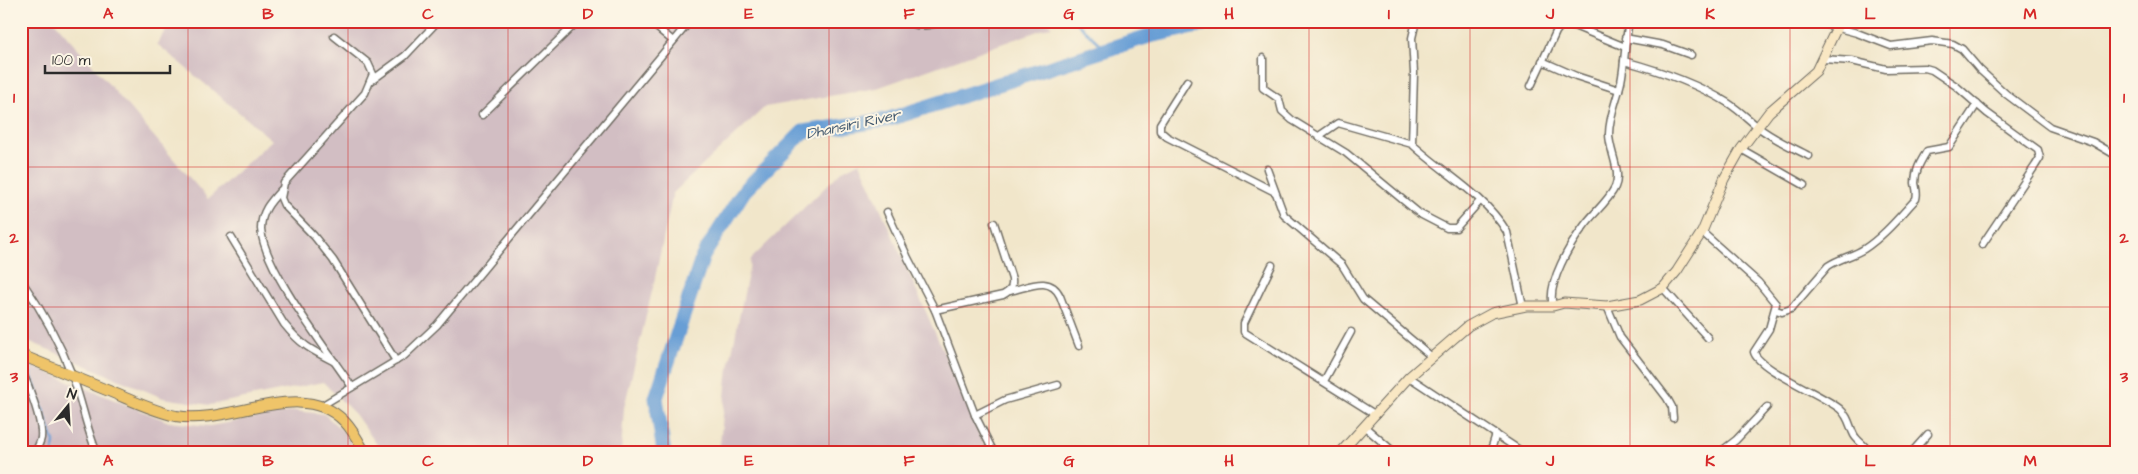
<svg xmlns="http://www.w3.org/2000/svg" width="2138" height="474" font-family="'Architects Daughter',sans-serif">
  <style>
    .industrial { fill: #d2bec3 }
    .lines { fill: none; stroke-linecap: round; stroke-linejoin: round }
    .stream { stroke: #679ed5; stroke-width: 2.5 }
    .river { stroke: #679ed5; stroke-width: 15 }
    .street-casing { stroke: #706c63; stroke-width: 9 }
    .secondary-casing { stroke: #706c63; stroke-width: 11 }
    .primary-casing { stroke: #706c63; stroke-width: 12 }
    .street { stroke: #fff; stroke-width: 6 }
    .secondary { stroke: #f9e7c3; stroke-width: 9 }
    .primary { stroke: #efc469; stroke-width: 10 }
    .grid { fill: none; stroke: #d62828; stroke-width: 1; stroke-opacity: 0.55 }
    .labels { text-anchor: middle; stroke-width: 4; stroke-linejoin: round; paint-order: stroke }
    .water-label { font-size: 15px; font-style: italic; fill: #43596f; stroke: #fcf5e5 }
    .neatline { fill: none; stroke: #d62828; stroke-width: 2 }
    .grid-label { font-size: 16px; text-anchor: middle; font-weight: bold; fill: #d62828 }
  </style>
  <rect width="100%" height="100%" fill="#fcf5e5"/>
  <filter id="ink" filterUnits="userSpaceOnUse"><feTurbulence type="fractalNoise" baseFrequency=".02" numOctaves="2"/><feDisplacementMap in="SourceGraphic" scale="10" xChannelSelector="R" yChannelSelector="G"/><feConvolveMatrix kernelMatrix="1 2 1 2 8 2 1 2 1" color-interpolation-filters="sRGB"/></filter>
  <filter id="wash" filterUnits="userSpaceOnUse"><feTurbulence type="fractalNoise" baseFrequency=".0096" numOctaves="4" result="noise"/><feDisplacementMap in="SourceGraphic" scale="20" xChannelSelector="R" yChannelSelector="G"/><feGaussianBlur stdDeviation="1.12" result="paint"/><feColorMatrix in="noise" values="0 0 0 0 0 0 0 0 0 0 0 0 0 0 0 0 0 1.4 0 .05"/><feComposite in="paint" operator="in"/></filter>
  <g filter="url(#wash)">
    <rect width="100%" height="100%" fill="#f1e6ca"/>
    <g class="industrial">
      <path d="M21 21H54L208 199 272 140 157 44 171 21H389L401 25 406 21H1044L1052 26 877 88 765 107 673 193 653 287 624 408 621 453H383L355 414 323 382 210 405 163 398 21 338Z"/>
      <path d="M860 162 988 453H719L727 377 751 259 841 172Z"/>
      <path d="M21 362 169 422 210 426 295 411 324 414 346 434 357 453H21Z"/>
    </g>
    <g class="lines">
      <g class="stream">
        <path d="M1075 21 1106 50"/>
        <path d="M30 371 54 442 53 453"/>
      </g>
      <path class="river" d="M664 453 656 398 703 256 744 191 803 132 886 120 1149 36 1224 21"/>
    </g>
  </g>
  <g filter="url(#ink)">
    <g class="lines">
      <defs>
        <g id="street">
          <path d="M649 21 673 41"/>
          <path d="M906 21C919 29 932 25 946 21"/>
          <path d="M1416 21 1412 38 1414 73 1412 144C1443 173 1484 194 1507 232L1523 307"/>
          <path d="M1812 21 1857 33 1891 46 1932 41 1953 44 1962 49 1979 69 2006 94 2050 127 2093 142 2117 156"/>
          <path d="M334 36 368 63 373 74 365 93 284 183 281 198 284 205 314 236 333 260 396 361"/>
          <path d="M1625 38 1663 45 1691 55"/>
          <path d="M1263 58V88L1279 99 1282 111 1292 120 1346 153 1420 214 1447 228H1456L1480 201"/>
          <path d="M1823 59 1852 61 1886 69 1925 68 1932 70 1956 86 1987 113 2038 150 2040 158 2035 166 1982 245"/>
          <path d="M1542 61 1576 76 1619 90"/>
          <path d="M1624 61C1661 71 1696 83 1728 103 1739 110 1748 119 1758 127 1773 139 1792 147 1809 156"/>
          <path d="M371 81 405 56 438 21"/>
          <path d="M1187 81 1160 124V131L1167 137 1275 192"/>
          <path d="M1531 86 1556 32 1562 24 1567 23 1625 47"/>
          <path d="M482 115 578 21"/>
          <path d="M1319 136 1338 123 1412 144"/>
          <path d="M1741 149 1804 185"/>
          <path d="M1267 169 1284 215 1342 265 1363 299 1432 357"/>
          <path d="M281 190C270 202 261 212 261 229 264 270 328 351 352 387"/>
          <path d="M887 212 908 258 935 310 975 415 994 453"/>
          <path d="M1702 232 1758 282 1776 304 1769 329 1754 352C1758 369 1823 395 1840 409 1849 417 1849 425 1854 435 1858 442 1866 445 1869 453"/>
          <path d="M231 237 284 324C301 345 311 350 335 362"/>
          <path d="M1272 265 1244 323V332L1376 415"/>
          <path d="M21 280C42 310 59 341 72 375 82 401 86 428 97 453"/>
          <path d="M1663 288 1708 338"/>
          <path d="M1010 291C1029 287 1050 275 1060 296L1079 346"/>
          <path d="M1553 306C1546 284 1571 243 1584 226 1593 213 1608 202 1615 187 1622 171 1609 151 1609 134 1609 116 1617 100 1621 82 1625 62 1625 41 1629 21"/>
          <path d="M1607 306 1620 337 1667 398 1672 407 1673 418"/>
          <path d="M935 310 1003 295C1010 291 1013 288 1012 279L994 223"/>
          <path d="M1776 310 1782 312 1791 309 1828 266C1840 258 1853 256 1864 249 1884 236 1900 216 1916 199 1918 193 1916 189 1915 183 1915 170 1921 161 1927 151L1949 147 1977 104"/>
          <path d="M21 369C28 384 43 422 41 438 40 443 37 448 35 453"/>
          <path d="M1409 377 1524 453"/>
          <path d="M1324 381 1351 332"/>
          <path d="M321 406 404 356 437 325 690 21"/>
          <path d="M975 415 1005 400 1058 385"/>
          <path d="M1365 427 1395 453"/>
          <path d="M1490 453 1496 434"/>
          <path d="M1719 453 1736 440 1767 407"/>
          <path d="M1911 453 1928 434"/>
        </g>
        <path id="secondary" d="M1340 453 1409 377 1468 326 1492 313 1526 306H1553L1564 303 1607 306 1640 300 1663 288 1677 271 1702 232 1724 179 1741 149 1769 112 1816 71 1840 21"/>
        <path id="primary" d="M21 355C50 367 80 379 109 391 131 400 153 411 176 416 229 426 302 377 344 421 353 430 359 442 365 453"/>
      </defs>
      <use href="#street" class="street-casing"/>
      <use href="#secondary" class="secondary-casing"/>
      <use href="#primary" class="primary-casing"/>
      <use href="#street" class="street"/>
      <use href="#secondary" class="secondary"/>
      <use href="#primary" class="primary"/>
    </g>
  </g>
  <path class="grid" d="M188 21V453M348 21V453M508 21V453M668 21V453M829 21V453M989 21V453M1149 21V453M1309 21V453M1470 21V453M1630 21V453M1790 21V453M1950 21V453M21 167H2117M21 307H2117"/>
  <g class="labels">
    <g class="water-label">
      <text transform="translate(853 124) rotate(-12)" y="5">Dhansiri River</text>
    </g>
  </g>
  <rect width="2138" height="474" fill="none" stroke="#fcf5e5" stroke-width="55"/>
  <g transform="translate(68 406) rotate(18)" stroke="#fcf5e5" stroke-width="4" paint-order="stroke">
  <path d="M0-4L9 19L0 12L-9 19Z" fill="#2b2b2b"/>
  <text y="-8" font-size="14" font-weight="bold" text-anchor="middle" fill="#2b2b2b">N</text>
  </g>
  <path d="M45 65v8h125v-8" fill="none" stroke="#2b2b2b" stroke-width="2.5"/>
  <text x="52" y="65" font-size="15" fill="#2b2b2b" stroke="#fcf5e5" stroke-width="4" paint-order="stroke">100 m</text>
  <rect x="28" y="28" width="2082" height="418" class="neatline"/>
  <g class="grid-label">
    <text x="108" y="19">A</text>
    <text x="268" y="19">B</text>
    <text x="428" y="19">C</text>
    <text x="588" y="19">D</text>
    <text x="749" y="19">E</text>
    <text x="909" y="19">F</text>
    <text x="1069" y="19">G</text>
    <text x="1229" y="19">H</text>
    <text x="1389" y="19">I</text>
    <text x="1550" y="19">J</text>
    <text x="1710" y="19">K</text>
    <text x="1870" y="19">L</text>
    <text x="2030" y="19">M</text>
    <text x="14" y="103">1</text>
    <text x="2124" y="103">1</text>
    <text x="14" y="243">2</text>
    <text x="2124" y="243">2</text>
    <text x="14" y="382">3</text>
    <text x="2124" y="382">3</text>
    <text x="108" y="466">A</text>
    <text x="268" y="466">B</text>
    <text x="428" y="466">C</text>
    <text x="588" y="466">D</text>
    <text x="749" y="466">E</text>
    <text x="909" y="466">F</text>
    <text x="1069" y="466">G</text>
    <text x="1229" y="466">H</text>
    <text x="1389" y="466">I</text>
    <text x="1550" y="466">J</text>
    <text x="1710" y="466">K</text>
    <text x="1870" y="466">L</text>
    <text x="2030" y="466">M</text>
  </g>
</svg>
